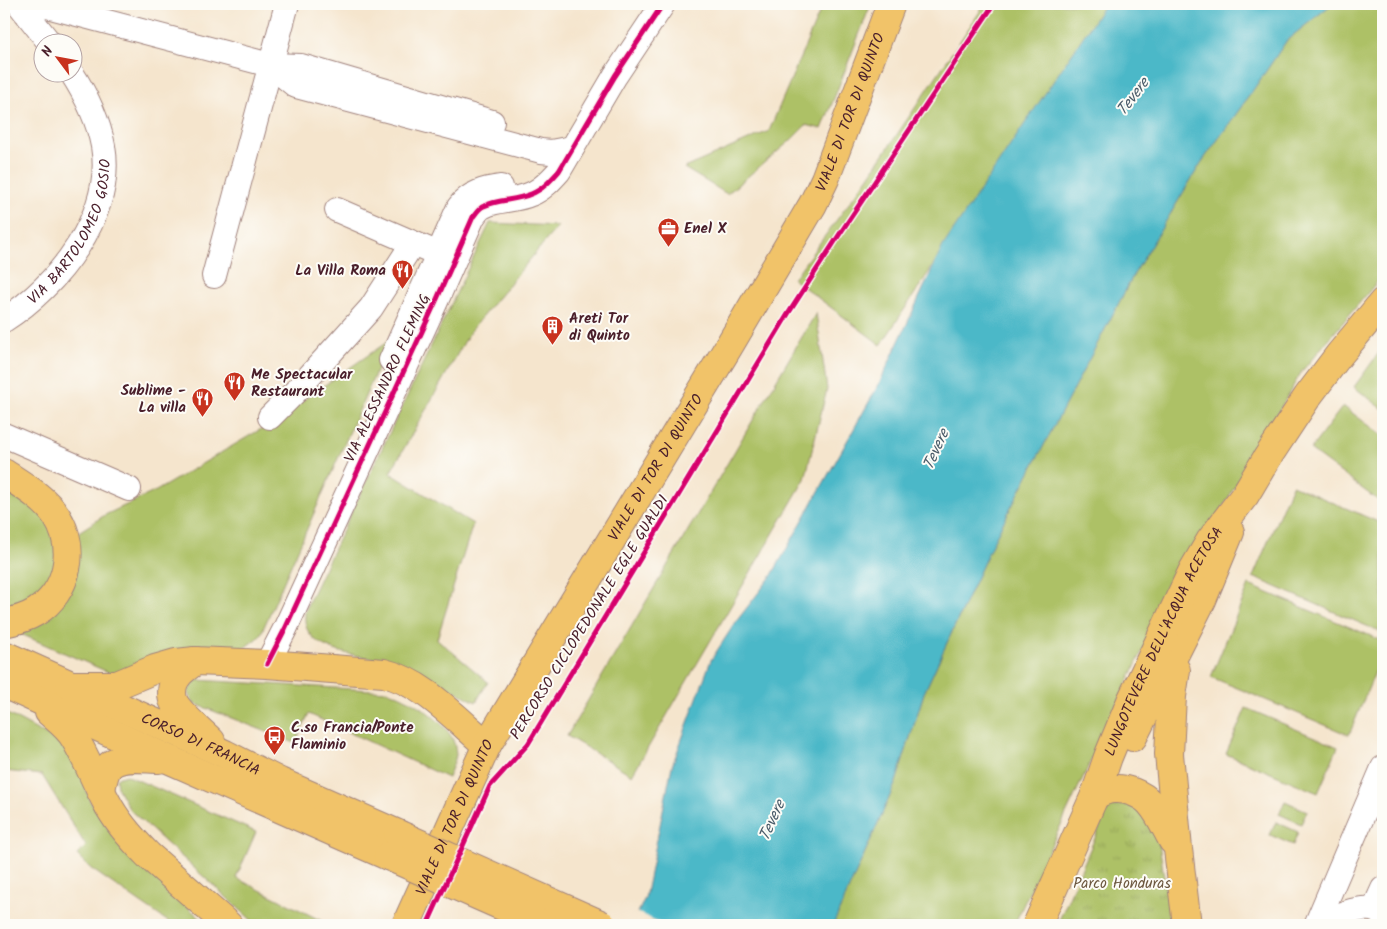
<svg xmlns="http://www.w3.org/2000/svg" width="1387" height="929" font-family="Kalam,sans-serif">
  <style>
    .grass { fill: #adc166; stroke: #7c7048 }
    .park { fill: url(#park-tufts); stroke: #7c7048 }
    .water { fill: #4cb8c8; stroke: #4b6c7a }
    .pier { fill: #f5e5cd }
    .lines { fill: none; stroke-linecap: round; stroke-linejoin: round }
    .minor-casing { stroke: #a0827c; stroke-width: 26 }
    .major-casing { stroke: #a0827c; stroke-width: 30 }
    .highway-casing { stroke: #a0827c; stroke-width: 30 }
    .minor { stroke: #fff; stroke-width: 24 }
    .major { stroke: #f1c369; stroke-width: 28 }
    .highway { stroke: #f1c369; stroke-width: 28 }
    .major-bridge-casing { stroke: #a0827c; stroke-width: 30; stroke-linecap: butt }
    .major-bridge { stroke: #f1c369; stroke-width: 28 }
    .cycleway-casing { stroke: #fdfcf7; stroke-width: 8 }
    .cycleway { stroke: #d6006c; stroke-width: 5 }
    .labels { text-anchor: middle; stroke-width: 4; stroke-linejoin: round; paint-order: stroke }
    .street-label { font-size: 15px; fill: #4a1f2b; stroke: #fdfcf7 }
    .poi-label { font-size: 15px; font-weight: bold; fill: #4a1f2b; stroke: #fdfcf7; text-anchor: start }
    .park-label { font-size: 15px; fill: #6d5840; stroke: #fdfcf7 }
    .water-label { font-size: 16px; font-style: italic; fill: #4b5c6a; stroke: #fdfcf7 }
  </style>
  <defs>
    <pattern id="park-tufts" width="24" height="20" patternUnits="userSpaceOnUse" patternTransform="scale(1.25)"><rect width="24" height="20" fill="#adc166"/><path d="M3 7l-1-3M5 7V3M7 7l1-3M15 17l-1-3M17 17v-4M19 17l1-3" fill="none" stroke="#96a559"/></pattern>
  </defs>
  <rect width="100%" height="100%" fill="#fdfcf7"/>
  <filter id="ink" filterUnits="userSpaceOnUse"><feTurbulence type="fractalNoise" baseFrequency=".02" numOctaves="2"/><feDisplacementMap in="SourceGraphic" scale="10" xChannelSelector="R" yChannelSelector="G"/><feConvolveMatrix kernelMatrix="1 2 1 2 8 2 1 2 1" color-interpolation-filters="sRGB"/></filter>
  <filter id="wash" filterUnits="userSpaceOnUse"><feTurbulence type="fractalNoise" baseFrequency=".0096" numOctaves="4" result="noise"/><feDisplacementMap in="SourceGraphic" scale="20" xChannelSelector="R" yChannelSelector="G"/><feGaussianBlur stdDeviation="1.12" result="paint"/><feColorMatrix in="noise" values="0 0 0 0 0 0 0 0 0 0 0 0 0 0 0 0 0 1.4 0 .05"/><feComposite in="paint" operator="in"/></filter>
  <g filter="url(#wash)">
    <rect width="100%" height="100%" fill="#f5e5cd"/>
    <g class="grass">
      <path d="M823 4H871L822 129 806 125 790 141 727 194 684 168 769 131Z"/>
      <path d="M985 4H1105L881 345 793 279 867 179Z"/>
      <path d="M1332 4H1383V275L1302 371 1155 624 1014 925H833L896 782 924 693 994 540 1134 274 1201 163 1249 96 1287 40Z"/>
      <path d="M490 223 558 226 471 330 390 473 473 524 437 639 488 682 476 702C459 693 442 684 425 676 417 672 409 666 401 664 374 655 301 658 305 614 305 611 307 607 308 603Z"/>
      <path d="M816 313 827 389 805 479 632 775 567 736Z"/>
      <path d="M390 340 260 636 240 651 117 676 14 631 35 623 74 535 105 515 156 491 261 429Z"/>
      <path d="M1383 347V409L1354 387Z"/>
      <path d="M1343 406 1383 436V504L1310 450Z"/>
      <path d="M4 484 48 519 60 564 39 603 4 616Z"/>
      <path d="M1292 485 1383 524V633L1253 577Z"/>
      <path d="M1249 585 1383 641V653L1349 735 1211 677Z"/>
      <path d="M197 680 388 691C408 697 440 718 451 736 454 740 456 751 456 755 455 762 450 771 448 778L309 714 295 743 193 703 188 691Z"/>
      <path d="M1246 708 1338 747 1318 793 1226 754Z"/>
      <path d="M4 712 72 749 90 801 113 836 207 925H173L90 868 77 855 86 846 42 775 4 771Z"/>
      <path d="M126 775 256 832 236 878 330 925H257L130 810 117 787 116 778Z"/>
      <path d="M1285 801 1307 811 1301 824 1279 814Z"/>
      <path d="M1276 822 1298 832 1293 845 1270 835Z"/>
    </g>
    <path class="park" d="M1128 801 1156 822 1171 925H1057L1108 808 1117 804Z"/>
    <path class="water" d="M1105 4H1332L1287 40 1249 96 1201 163 1134 274 994 540 924 693 896 782 833 925H632L645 898 672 766 711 660 735 623 772 575 879 384 943 246Z"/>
    <path class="pier" d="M636 912 666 925H630Z"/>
  </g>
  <g filter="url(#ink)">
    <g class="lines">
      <defs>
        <g id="minor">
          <path d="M19 4 49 42"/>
          <path d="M39 4 270 65 296 86 541 151 551 152 572 148"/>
          <path d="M270 65 301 66 492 122"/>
          <path d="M337 210 427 249"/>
          <path d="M214 276 287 4"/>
          <path id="s1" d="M4 320C58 286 115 214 103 146 98 119 86 95 71 72"/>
          <path d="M391 360 459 207C469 193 485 189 501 187"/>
          <path d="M270 417 297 390 371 308 413 243"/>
          <path d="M4 435 129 489"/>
          <path d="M267 664 285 629 437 299 473 217C476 213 479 208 484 206 498 199 516 201 531 194 542 190 551 180 559 171L615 76 663 4"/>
          <path d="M1374 909 1383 889"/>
          <path d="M1316 925 1383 768"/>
          <path d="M1322 925C1336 916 1354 907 1372 909 1376 910 1380 912 1383 914"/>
        </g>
        <g id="major">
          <path id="s2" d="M4 655 225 754 280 782 398 834"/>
          <path d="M195 661C189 666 181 670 177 677 172 683 171 693 173 700 177 712 202 732 211 741"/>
          <path d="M1176 670 1172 696 1169 754 1178 849 1187 925"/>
          <path d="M4 684 168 759 388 856"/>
          <path d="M70 685H117L155 669 176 663 195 661 267 664 384 673C423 682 456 719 487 745"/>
          <path d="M49 712C58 720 69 728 75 739 87 759 95 781 106 801 116 821 132 839 148 855L228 925"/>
          <path d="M1133 737 1202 600 1230 532"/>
          <path d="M101 791C102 785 103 778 106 771 114 753 142 759 159 759"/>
          <path d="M1095 795C1101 792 1108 789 1114 789 1126 788 1142 794 1150 803 1160 814 1166 829 1173 841"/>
          <path id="s3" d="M406 925 487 745 729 346 813 204 825 179 891 4"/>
          <path id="s4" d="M1037 925 1095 795 1108 757 1131 701 1193 570 1210 541 1245 495 1267 458 1308 396 1339 355 1383 302"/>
        </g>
        <path id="highway" d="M4 473C22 485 45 498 57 517 77 549 68 592 36 612 26 618 15 621 4 623"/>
      </defs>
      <use href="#minor" class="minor-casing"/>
      <use href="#major" class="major-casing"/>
      <use href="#highway" class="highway-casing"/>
      <use href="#minor" class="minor"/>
      <use href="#major" class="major"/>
      <use href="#highway" class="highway"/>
      <defs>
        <g id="major-bridge">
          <path d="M398 834 602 925"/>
          <path d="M388 856 545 925"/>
        </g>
      </defs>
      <use href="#major-bridge" class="major-bridge-casing"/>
      <use href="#major-bridge" class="major-bridge"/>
      <defs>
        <g id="cycleway">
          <path d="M267 664 285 629 437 299 473 217C476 213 479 208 484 206 498 199 516 201 531 194 542 190 551 180 559 171L615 76 663 4"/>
          <path d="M427 925 490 786 528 744 788 314 841 232 994 4"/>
        </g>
      </defs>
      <use href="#cycleway" class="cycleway-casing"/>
      <use href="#cycleway" class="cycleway"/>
    </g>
  </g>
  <defs>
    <symbol id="office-pin" viewBox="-11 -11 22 30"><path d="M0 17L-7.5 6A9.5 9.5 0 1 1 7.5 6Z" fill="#c8321e" stroke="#fdfcf7"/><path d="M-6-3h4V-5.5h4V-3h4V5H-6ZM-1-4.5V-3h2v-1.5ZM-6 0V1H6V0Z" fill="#fff"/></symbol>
    <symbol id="restaurant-pin" viewBox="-11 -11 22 30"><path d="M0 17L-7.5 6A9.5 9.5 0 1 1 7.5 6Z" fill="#c8321e" stroke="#fdfcf7"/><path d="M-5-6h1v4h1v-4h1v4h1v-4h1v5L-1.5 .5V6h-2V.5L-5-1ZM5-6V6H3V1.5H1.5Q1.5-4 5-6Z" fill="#fff"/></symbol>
    <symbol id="building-pin" viewBox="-11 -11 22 30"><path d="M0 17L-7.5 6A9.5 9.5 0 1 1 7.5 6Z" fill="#c8321e" stroke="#fdfcf7"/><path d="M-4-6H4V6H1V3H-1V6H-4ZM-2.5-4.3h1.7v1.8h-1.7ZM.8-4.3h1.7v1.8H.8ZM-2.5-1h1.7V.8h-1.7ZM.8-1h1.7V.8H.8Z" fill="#fff"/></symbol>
    <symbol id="bus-pin" viewBox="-11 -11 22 30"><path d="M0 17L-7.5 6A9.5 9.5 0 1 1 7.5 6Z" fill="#c8321e" stroke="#fdfcf7"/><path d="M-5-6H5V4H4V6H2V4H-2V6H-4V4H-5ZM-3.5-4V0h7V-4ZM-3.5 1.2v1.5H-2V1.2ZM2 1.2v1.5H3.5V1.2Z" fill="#fff"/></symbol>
  </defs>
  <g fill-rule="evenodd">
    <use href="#office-pin" x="656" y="216" width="25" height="34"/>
    <use href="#restaurant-pin" x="390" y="258" width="25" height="34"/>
    <use href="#building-pin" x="540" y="314" width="25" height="34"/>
    <use href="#restaurant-pin" x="222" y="370" width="25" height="34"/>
    <use href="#restaurant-pin" x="190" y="386" width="25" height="34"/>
    <use href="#bus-pin" x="262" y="724" width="25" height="34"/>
  </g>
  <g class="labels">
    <g class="street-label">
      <text dy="5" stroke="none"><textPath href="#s3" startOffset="928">VIALE DI TOR DI QUINTO</textPath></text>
      <text dy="5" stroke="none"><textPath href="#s1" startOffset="115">VIA BARTOLOMEO GOSIO</textPath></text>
      <text transform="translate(387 378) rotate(-65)" y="5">VIA ALESSANDRO FLEMING</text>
      <text dy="5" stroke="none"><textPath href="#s3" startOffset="522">VIALE DI TOR DI QUINTO</textPath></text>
      <text transform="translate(589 617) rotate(-58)" y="5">PERCORSO CICLOPEDONALE EGLE GUALDI</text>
      <text dy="5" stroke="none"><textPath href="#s4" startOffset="311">LUNGOTEVERE DELL'ACQUA ACETOSA</textPath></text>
      <text dy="5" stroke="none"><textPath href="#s2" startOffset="216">CORSO DI FRANCIA</textPath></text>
      <text dy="5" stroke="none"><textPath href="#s3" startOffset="118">VIALE DI TOR DI QUINTO</textPath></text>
    </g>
    <g class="poi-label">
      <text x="684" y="233">Enel X</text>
      <text x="386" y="275" text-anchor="end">La Villa Roma</text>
      <text x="569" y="323">Areti Tor<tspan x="569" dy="17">di Quinto</tspan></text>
      <text x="251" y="379">Me Spectacular<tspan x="251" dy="17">Restaurant</tspan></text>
      <text x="186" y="395" text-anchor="end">Sublime -<tspan x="186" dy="17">La villa</tspan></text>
      <text x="291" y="732">C.so Francia/Ponte<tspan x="291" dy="17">Flaminio</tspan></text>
    </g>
    <g class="park-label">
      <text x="1122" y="888">Parco Honduras</text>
    </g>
    <g class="water-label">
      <text transform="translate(1132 96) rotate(-53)" y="6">Tevere</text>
      <text transform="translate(935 449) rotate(-66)" y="6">Tevere</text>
      <text transform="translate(771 820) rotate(-66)" y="6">Tevere</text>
    </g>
  </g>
  <rect width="1387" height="929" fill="none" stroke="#fdfcf7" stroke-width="20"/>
  <g transform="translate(58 58) rotate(302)"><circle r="24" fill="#fdfcf7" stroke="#b5a4a5"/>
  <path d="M0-4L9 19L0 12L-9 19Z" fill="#c8321e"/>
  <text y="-8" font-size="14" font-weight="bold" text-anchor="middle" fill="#4a1f2b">N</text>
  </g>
</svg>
